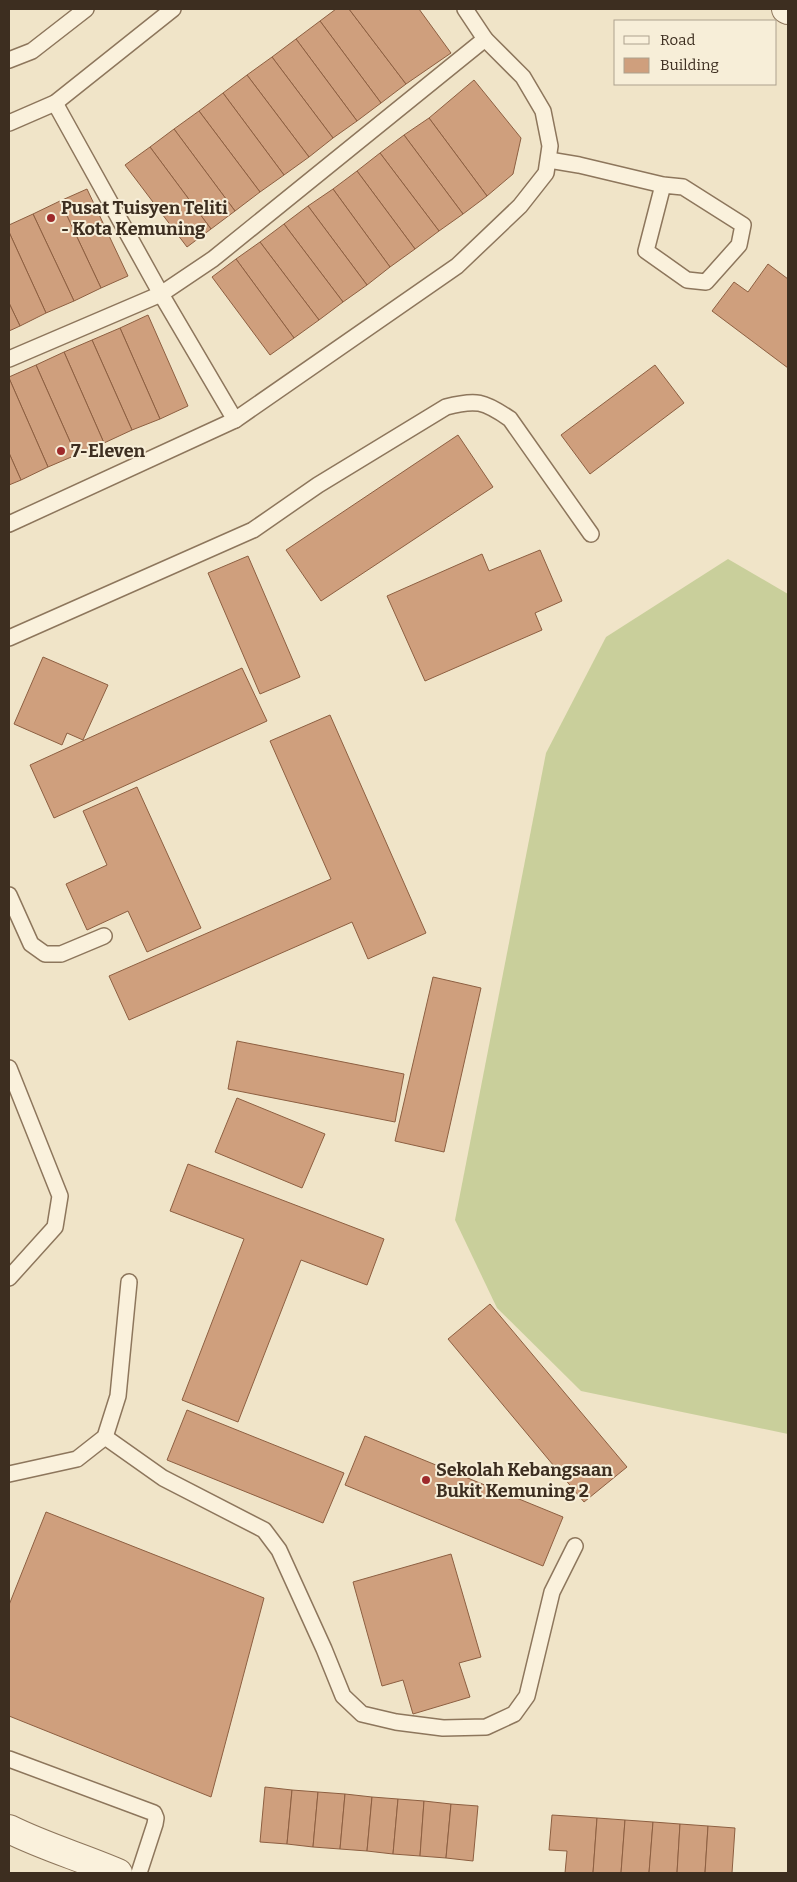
<svg xmlns="http://www.w3.org/2000/svg" width="797" height="1882" font-family="Bitter,serif">
  <style>
    .pitch { fill: #c9cf9b }
    .building { fill: #cf9f7d; stroke: #8d5f41 }
    .lines { fill: none; stroke-linecap: round; stroke-linejoin: round }
    .lane-casing { stroke: #8d765c; stroke-width: 18 }
    .street-casing { stroke: #8d765c; stroke-width: 30 }
    .lane { stroke: #faf1dc; stroke-width: 15 }
    .street { stroke: #faf1dc; stroke-width: 28 }
    .poi-dot { fill: #9e2a2b; stroke: #f7eed8; stroke-width: 2 }
    .labels { text-anchor: middle; stroke-width: 4; stroke-linejoin: round; paint-order: stroke }
    .poi-label { font-size: 18px; font-weight: bold; fill: #3d2e20; stroke: #f7eed8; text-anchor: start }
  </style>
  <rect width="100%" height="100%" fill="#f0e4c8"/>
  <path class="pitch" d="M728 559 788 594V1434L581 1391 497 1308 455 1220 546 753 606 637Z"/>
  <g class="building">
    <path d="M336 9H349L406 84 381 103 320 21Z"/>
    <path d="M349 9H419L451 53 406 84Z"/>
    <path d="M320 21 381 103 357 121 296 39Z"/>
    <path d="M296 39 357 121 333 138 272 57Z"/>
    <path d="M272 57 333 138 309 157 247 75Z"/>
    <path d="M247 75 309 157 284 175 223 93Z"/>
    <path d="M474 80 521 138 513 174 487 196 429 118Z"/>
    <path d="M223 93 284 175 260 192 199 111Z"/>
    <path d="M199 111 260 192 235 211 174 129Z"/>
    <path d="M429 118 487 196 463 214 404 135Z"/>
    <path d="M174 129 235 211 211 229 150 147Z"/>
    <path d="M404 135 463 214 439 231 380 153Z"/>
    <path d="M150 147 211 229 187 247 125 165Z"/>
    <path d="M380 153 439 231 415 249 357 171Z"/>
    <path d="M357 171 415 249 390 267 333 189Z"/>
    <path d="M87 189 128 276 101 288 60 201Z"/>
    <path d="M333 189 390 267 367 285 308 206Z"/>
    <path d="M60 201 101 288 74 301 33 214Z"/>
    <path d="M308 206 367 285 343 302 284 224Z"/>
    <path d="M33 214 74 301 46 313 9 232V225Z"/>
    <path d="M284 224 343 302 319 320 260 242Z"/>
    <path d="M9 232 46 313 20 326 9 303Z"/>
    <path d="M260 242 319 320 294 338 236 259Z"/>
    <path d="M236 259 294 338 270 355 212 277Z"/>
    <path d="M768 264 788 279V368L712 311 734 282 748 292Z"/>
    <path d="M9 303 20 326 9 331Z"/>
    <path d="M148 315 188 406 160 419 120 328Z"/>
    <path d="M120 328 160 419 132 430 92 340Z"/>
    <path d="M92 340 132 430 104 443 64 352Z"/>
    <path d="M64 352 104 443 76 455 36 365Z"/>
    <path d="M36 365 76 455 48 467 9 378V377Z"/>
    <path d="M655 365 684 403 590 474 561 435Z"/>
    <path d="M9 378 48 467 21 480 9 453Z"/>
    <path d="M458 435 493 487 321 601 286 550Z"/>
    <path d="M9 453 21 480 9 485Z"/>
    <path d="M540 550 562 601 535 613 542 630 425 681 387 596 482 554 489 571Z"/>
    <path d="M248 556 300 677 260 694 208 573Z"/>
    <path d="M43 657 108 685 83 740 67 733 62 745 14 724Z"/>
    <path d="M242 668 267 721 54 818 30 765Z"/>
    <path d="M330 715 426 933 368 959 352 922 129 1020 109 976 331 879 270 741Z"/>
    <path d="M137 787 201 928 147 952 128 911 87 930 66 884 107 865 83 811Z"/>
    <path d="M433 977 481 988 444 1152 395 1141Z"/>
    <path d="M237 1041 404 1074 395 1122 228 1089Z"/>
    <path d="M237 1098 325 1134 302 1188 215 1152Z"/>
    <path d="M188 1164 384 1239 367 1285 301 1260 238 1422 182 1400 244 1239 170 1211Z"/>
    <path d="M490 1304 627 1467 584 1502 448 1339Z"/>
    <path d="M187 1410 344 1473 323 1523 167 1460Z"/>
    <path d="M365 1436 563 1517 543 1566 345 1485Z"/>
    <path d="M46 1512 264 1598 211 1797 9 1716V1605Z"/>
    <path d="M451 1554 481 1657 459 1663 470 1697 413 1714 403 1680 382 1686 353 1582Z"/>
    <path d="M265 1787 292 1790 287 1844 260 1842Z"/>
    <path d="M292 1790 318 1792 313 1847 287 1844Z"/>
    <path d="M318 1792 345 1794 340 1849 313 1847Z"/>
    <path d="M345 1794 372 1797 367 1851 340 1849Z"/>
    <path d="M372 1797 398 1799 393 1854 367 1851Z"/>
    <path d="M398 1799 424 1801 420 1856 393 1854Z"/>
    <path d="M424 1801 451 1804 446 1858 420 1856Z"/>
    <path d="M451 1804 478 1806 473 1861 446 1858Z"/>
    <path d="M552 1815 597 1818 593 1873H565L567 1851 549 1850Z"/>
    <path d="M597 1818 625 1820 621 1873H593Z"/>
    <path d="M625 1820 653 1822 649 1873H621Z"/>
    <path d="M653 1822 680 1824 677 1873H649Z"/>
    <path d="M680 1824 708 1826 705 1873H677Z"/>
    <path d="M708 1826 735 1828 732 1873H705Z"/>
  </g>
  <g class="lines">
    <defs>
      <g id="lane">
        <path d="M9 60 32 51 86 9"/>
        <path d="M55 103 161 294 235 420"/>
        <path d="M9 123 55 103 173 9"/>
        <path d="M549 160 579 165 663 185 683 187 743 225 739 245 706 282 687 280 646 251 663 185"/>
        <path d="M9 359 161 294 213 259 485 39"/>
        <path d="M9 524 235 420 457 266 520 206 546 173 550 146 543 111 523 77 485 39 465 9"/>
        <path d="M9 638 253 530 318 485 446 407C476 399 484 401 510 419L591 534"/>
        <path d="M9 895 31 944 45 954H61L104 936"/>
        <path d="M9 1068 60 1196 55 1227 9 1278"/>
        <path d="M105 1437 163 1478 264 1530 279 1550 324 1649 343 1696 362 1714 396 1722 443 1728 486 1727 514 1714 527 1696 552 1592 575 1546"/>
        <path d="M9 1474 77 1459 105 1437 118 1396 129 1282"/>
        <path d="M9 1759 154 1813 156 1818 155 1824 139 1873"/>
      </g>
      <g id="street">
        <path d="M786 9 788 10"/>
        <path d="M9 1829C45 1847 81 1857 118 1873"/>
      </g>
    </defs>
    <use href="#lane" class="lane-casing"/>
    <use href="#street" class="street-casing"/>
    <use href="#lane" class="lane"/>
    <use href="#street" class="street"/>
  </g>
  <g class="poi-dot">
    <circle cx="51" cy="218" r="5"/>
    <circle cx="61" cy="451" r="5"/>
    <circle cx="426" cy="1480" r="5"/>
  </g>
  <g class="labels">
    <g class="poi-label">
      <text x="61" y="214">Pusat Tuisyen Teliti<tspan x="61" dy="21">- Kota Kemuning</tspan></text>
      <text x="71" y="457">7-Eleven</text>
      <text x="436" y="1476">Sekolah Kebangsaan<tspan x="436" dy="21">Bukit Kemuning 2</tspan></text>
    </g>
  </g>
  <rect width="797" height="1882" fill="none" stroke="#3d2e20" stroke-width="20"/>
  <rect x="614" y="20" width="162" height="65" fill="#f7eed8" stroke="#ada18e"/>
  <rect x="624" y="36" width="25" height="8" fill="#faf1dc" stroke="#ada18e"/>
  <text x="660" y="45" font-size="15" fill="#3d2e20">Road</text>
  <rect x="624" y="58" width="25" height="15" fill="#cf9f7d" stroke="#ada18e"/>
  <text x="660" y="70" font-size="15" fill="#3d2e20">Building</text>
</svg>
